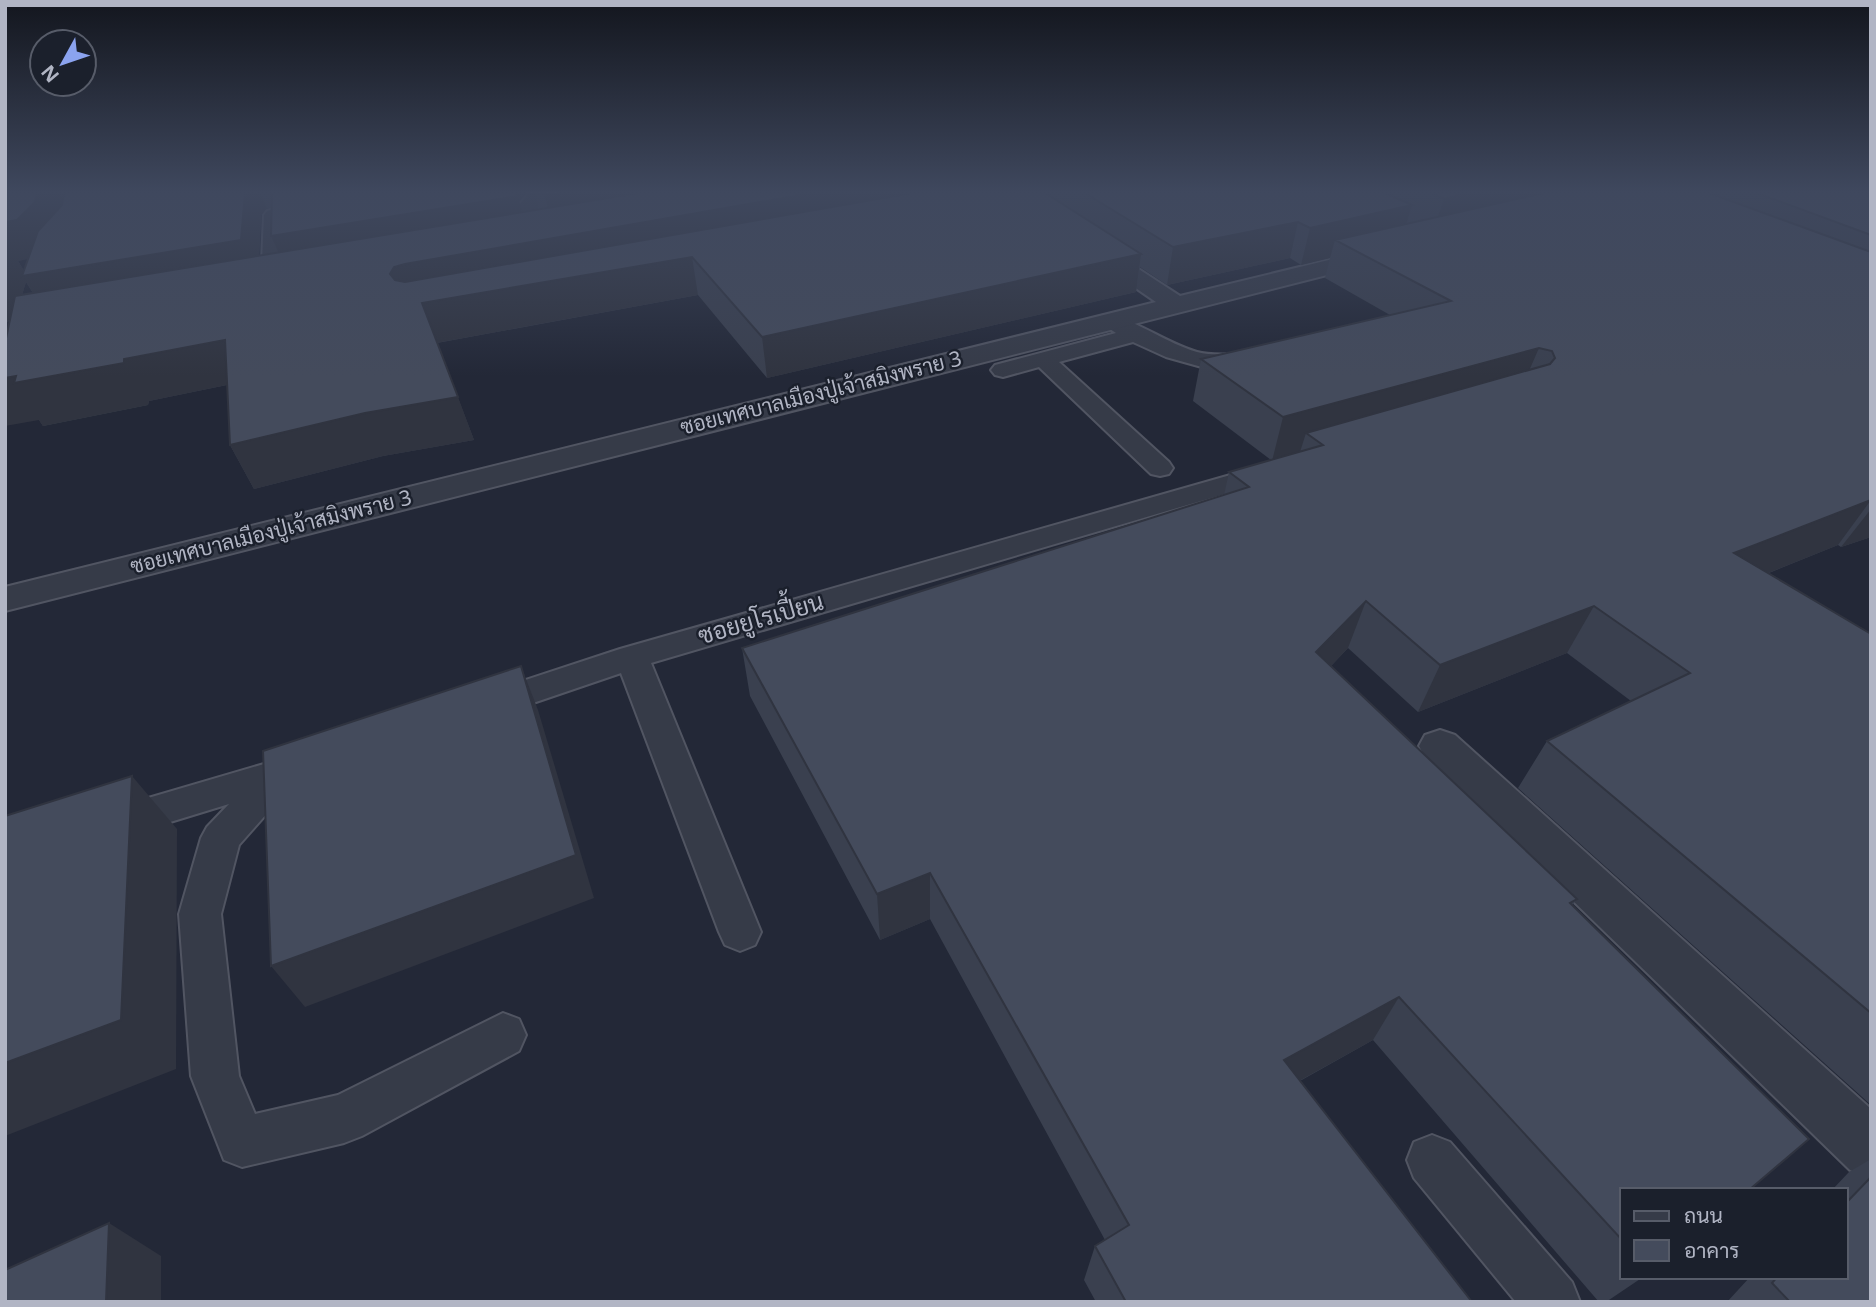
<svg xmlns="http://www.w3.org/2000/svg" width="1876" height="1307" font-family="'Noto Sans',Sarabun,sans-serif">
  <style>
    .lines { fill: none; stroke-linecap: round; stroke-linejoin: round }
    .lane-casing { stroke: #515562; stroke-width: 4 }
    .street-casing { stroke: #515562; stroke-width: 4 }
    .lane { fill: #363b48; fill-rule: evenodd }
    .street { fill: #363b48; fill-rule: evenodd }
    .wall { fill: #3a404f; fill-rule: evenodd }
    .shaded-wall { fill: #303440 }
    .building { fill: #444b5c; stroke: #303440; stroke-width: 2 }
    .labels { text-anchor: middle; stroke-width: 5; stroke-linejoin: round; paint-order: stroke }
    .far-street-label { font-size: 21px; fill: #b1b5c4; stroke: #1b202c }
    .street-label { font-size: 24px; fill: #b1b5c4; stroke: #1b202c }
  </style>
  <rect width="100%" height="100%" fill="#232837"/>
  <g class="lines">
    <defs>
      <g id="lane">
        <path d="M1109 315C1140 322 1166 343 1197 352 1215 357 1234 352 1252 356L1256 361 1252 366 1226 370 1209 369 1166 357 1133 342 1059 362 1169 462 1173 468 1169 474 1160 476 1151 474 1039 367 1003 377 995 375 991 370 995 365 1116 333 1098 321 1101 316Z"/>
        <path d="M1269 464 1279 466 1282 472 1279 478 651 663 761 932 755 945 740 951 725 945 719 932 621 673 489 718 477 714 471 705 477 696 620 649Z"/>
        <path d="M308 751 321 755 327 765 321 775 293 784 239 845 221 914 239 1076 255 1114 338 1095 503 1013 519 1019 526 1035 519 1051 362 1136 344 1143 242 1167 224 1160 191 1076 179 914 201 838 207 827 229 804 118 838 104 833 98 822 104 811Z"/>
        <path d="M1432 1135 1450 1142 1572 1282 1580 1302H1516L1414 1178 1407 1160 1414 1142Z"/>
      </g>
      <g id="street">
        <path d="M529 193H556L539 205 537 214 558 237 555 242H539L516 215 520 204Z"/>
        <path d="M998 193H1022L1180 296 1378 248 1386 250 1389 255 1386 260 5 611V587L1156 302Z"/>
        <path d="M274 209 281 211 284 215 285 285 281 290H265L261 285 264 215 267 211Z"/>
        <path d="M1440 730 1455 735 1871 1109V1178L1850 1170 1425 757 1419 746 1425 735Z"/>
      </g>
    </defs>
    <use href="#lane" class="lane-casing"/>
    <use href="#street" class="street-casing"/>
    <use href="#lane" class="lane"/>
    <use href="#street" class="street"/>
  </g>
  <g class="wall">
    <path d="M5 193H526L519 201 522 213 539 210 535 193H1871V537L1841 547 1838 545 1769 573 1871 634V1105L1518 788 1547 741 1631 701 1567 653 1418 712 1348 648 1331 666 1577 899 1572 906 1622 1190V1277H1643L1606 1302H1599L1373 1040 1300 1081 1472 1302H1096L1084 1280 1095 1246 1105 1240 930 919 880 940 750 696 742 648 1224 495 1229 472 1271 460 1193 401 1201 359 1390 315 1325 278 1330 258 1301 265 1290 258 1167 285 1140 267 1136 292 767 378 698 295 437 343 474 440 383 456 254 489 230 445 227 385 149 401 148 405 43 426 39 420 6 339 10 321 5 322ZM267 208H271L279 253 259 256 261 215ZM29 258 24 271 18 261ZM26 282 33 293 22 295Z"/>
    <path d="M1871 1159V1302H1727L1750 1277H1846V1190H1832L1849 1172Z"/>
  </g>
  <g class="shaded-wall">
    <path d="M37 193H66L56 238 39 257 18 261 27 275 245 193H260L267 208 261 215 258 278 47 315 26 282 14 320 5 322V222Z"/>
    <path d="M508 193H526L519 201 527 231 288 273 271 236Z"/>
    <path d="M544 193H744L553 227Z"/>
    <path d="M812 193H997L408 306 390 274 394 267 405 264Z"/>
    <path d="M1467 193H1603L1432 234 1444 199Z"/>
    <path d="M1412 205 1401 241 1335 240 1330 258 1301 265 1310 228Z"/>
    <path d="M1298 222 1290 258 1167 285 1173 247Z"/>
    <path d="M1141 254 1136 292 767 378 762 337Z"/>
    <path d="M692 257 698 295 436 343 422 303Z"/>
    <path d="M225 340 246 381 149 401 148 405 43 426 39 420 5 426V378L124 359Z"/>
    <path d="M1539 348 1521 389 1306 433 1300 452 1272 461 1283 417Z"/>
    <path d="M458 397 474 440 383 456 254 489 230 445 365 413Z"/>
    <path d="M1871 500 1838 545 1703 599 1734 553Z"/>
    <path d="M1871 509V537L1841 547Z"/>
    <path d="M1366 601 1348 648 1300 699 1316 652Z"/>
    <path d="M1594 606 1567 653 1418 712 1440 665Z"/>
    <path d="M521 666 538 710 594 898 305 1007 271 966Z"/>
    <path d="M132 776 177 829 176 1069 5 1136V1063Z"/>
    <path d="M930 873V919L880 940 877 894Z"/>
    <path d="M1399 997 1373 1040 1263 1101 1284 1060Z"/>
    <path d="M109 1223 161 1256V1302H106Z"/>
  </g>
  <g class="building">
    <path d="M5 193H37L35 202 17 220 5 222Z"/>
    <path d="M64 193H245L241 240 22 276 38 231 62 205Z"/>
    <path d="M272 193H515L517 196 271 236Z"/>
    <path d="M638 193H812L405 264 394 267 390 274 395 280 405 282 912 193H1045L1141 254 762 337 692 257 422 303 458 397 365 413 230 445 225 340 124 359V363L14 383 16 376 5 378V343L15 296Z"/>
    <path d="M1085 193H1385L1412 205 1310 228 1298 222 1173 247Z"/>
    <path d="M1432 193H1467L1444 199Z"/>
    <path d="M1544 193H1709L1871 252V500L1734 553 1871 634V1013L1547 741 1690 673 1594 606 1440 665 1366 601 1316 652 1577 899 1570 903 1809 1139 1749 1190H1622V1240L1399 997 1284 1060 1472 1302H1126L1095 1246 1129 1225 930 873 877 894 742 648 1249 487 1229 472 1323 445 1306 433 1550 364 1555 358 1552 351 1539 348 1283 417 1201 359 1451 301 1335 240Z"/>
    <path d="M1757 193H1871V235Z"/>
    <path d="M521 666 576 855 271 966 263 751Z"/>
    <path d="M132 776 121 1020 5 1063V816Z"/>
    <path d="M1871 1177V1302H1790L1772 1283 1777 1277H1846V1203Z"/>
    <path d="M109 1223 106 1302H5V1270Z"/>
  </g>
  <linearGradient id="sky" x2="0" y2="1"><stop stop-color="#13161e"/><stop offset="0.51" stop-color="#3f485e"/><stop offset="1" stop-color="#3f485e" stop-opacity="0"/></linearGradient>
  <rect width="1876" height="376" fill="url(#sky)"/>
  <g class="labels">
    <g class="far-street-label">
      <text transform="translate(821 393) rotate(-14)" y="7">ซอยเทศบาลเมืองปู่เจ้าสมิงพราย 3</text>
      <text transform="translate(271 532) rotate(-14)" y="7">ซอยเทศบาลเมืองปู่เจ้าสมิงพราย 3</text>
    </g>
    <g class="street-label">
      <text transform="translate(761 619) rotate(-16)" y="8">ซอยยูโรเปี้ยน</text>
    </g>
  </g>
  <rect width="1876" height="1307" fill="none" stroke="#b1b5c4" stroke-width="14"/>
  <rect x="1620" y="1188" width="228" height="91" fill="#1b202c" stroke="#575c69" stroke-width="2"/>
  <rect x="1634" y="1211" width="35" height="10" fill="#363b48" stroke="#575c69" stroke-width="2"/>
  <text x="1684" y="1223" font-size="21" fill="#b1b5c4">ถนน</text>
  <rect x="1634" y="1240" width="35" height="21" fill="#444b5c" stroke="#575c69" stroke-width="2"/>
  <text x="1684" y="1258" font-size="21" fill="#b1b5c4">อาคาร</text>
  <g transform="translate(63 63) rotate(230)"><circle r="33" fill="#1b202c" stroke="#575c69" stroke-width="2"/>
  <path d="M0-5L12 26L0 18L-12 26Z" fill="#8ba3ef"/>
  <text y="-10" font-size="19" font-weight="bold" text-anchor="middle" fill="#b1b5c4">N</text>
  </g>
</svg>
